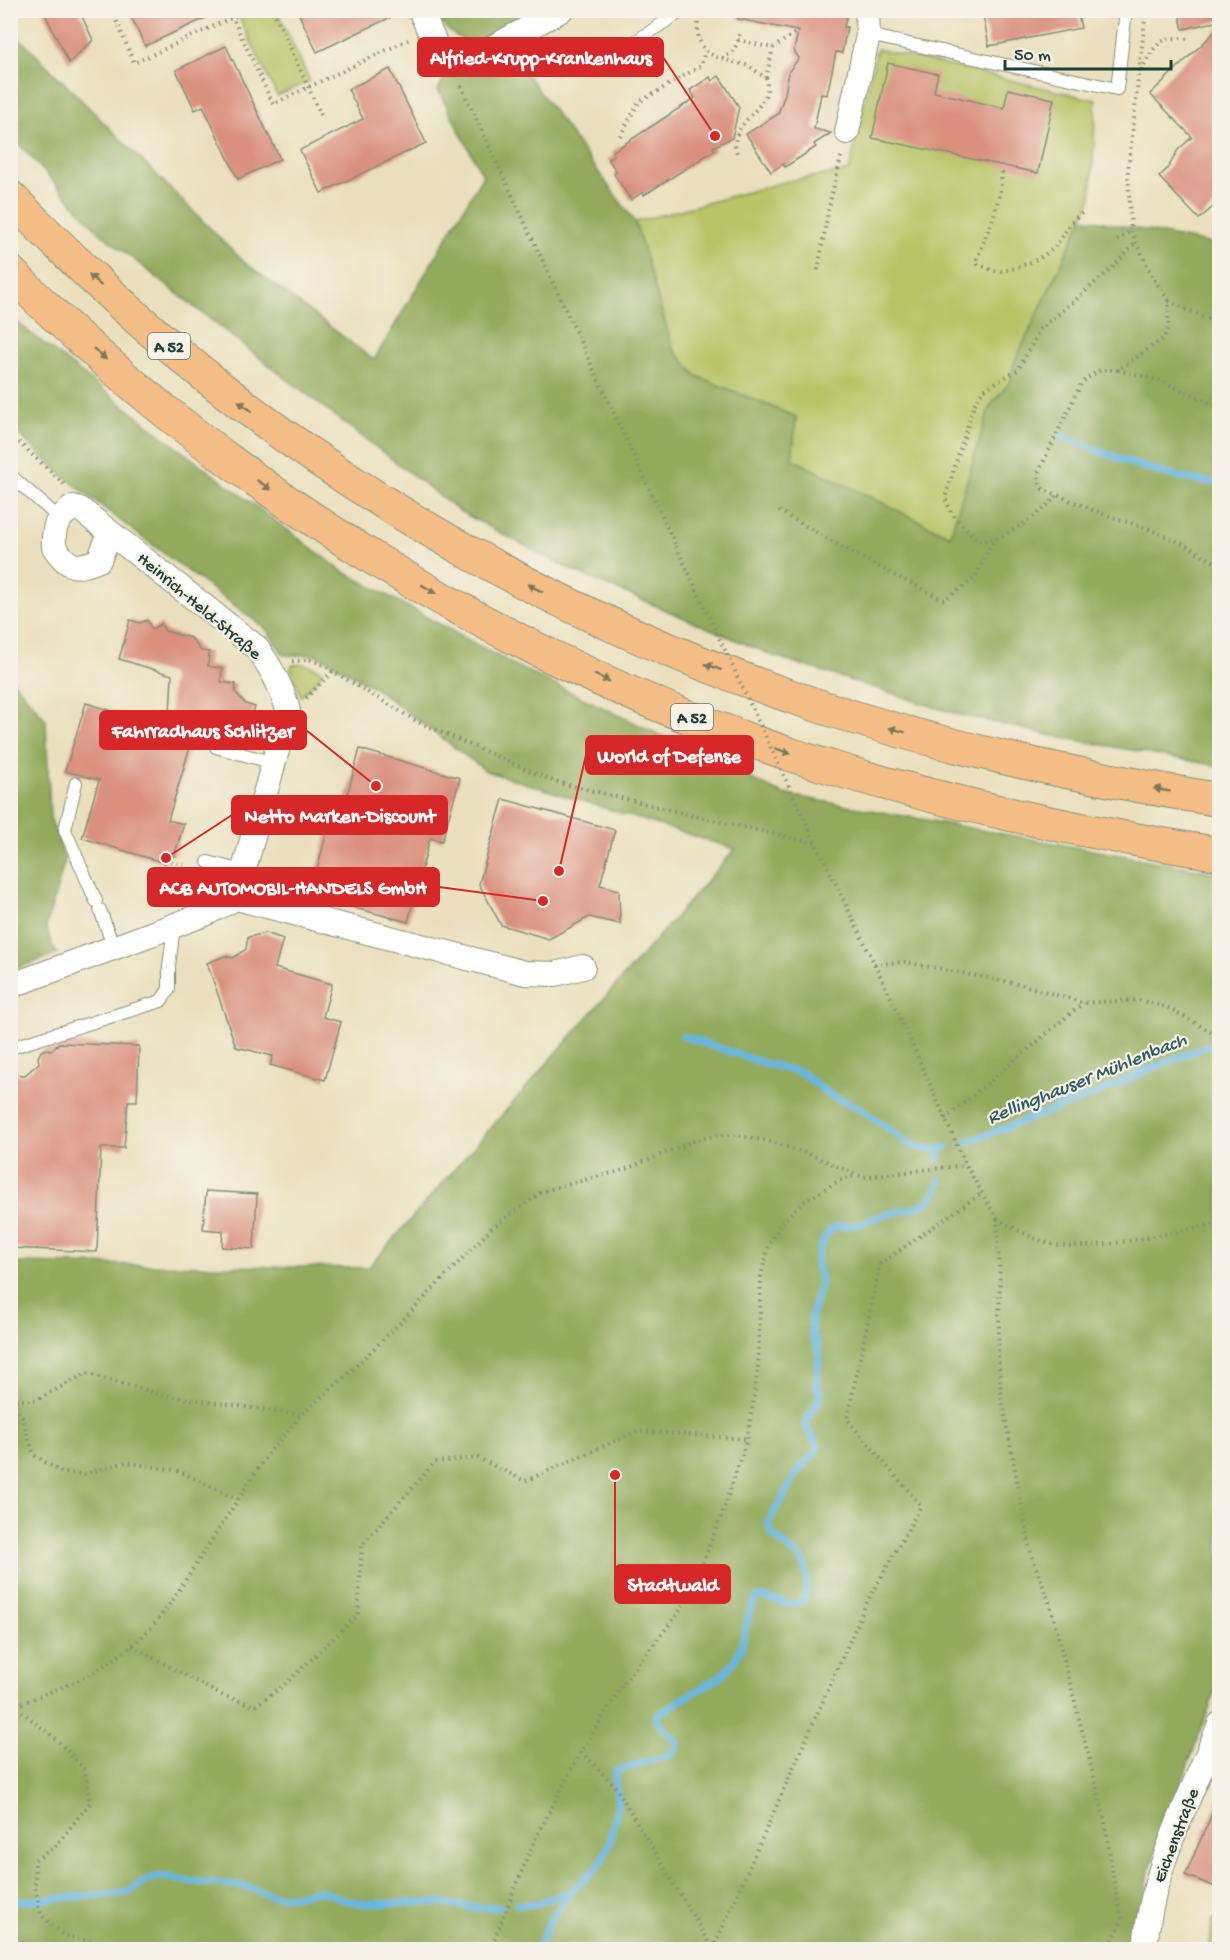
<svg xmlns="http://www.w3.org/2000/svg" width="1230" height="1960" font-family="'Gochi Hand',sans-serif">
  <style>
    .green { fill: #b8c466; stroke: #6c804d; stroke-width: 1.5 }
    .forest { fill: #92aa5b; stroke: #587448; stroke-width: 1.5 }
    .lines { fill: none; stroke-linecap: round; stroke-linejoin: round }
    .stream { stroke: #66b7e1; stroke-width: 7 }
    .building { fill: #da907e }
    .service-casing { stroke: #848e78; stroke-width: 14 }
    .minor-casing { stroke: #848e78; stroke-width: 26 }
    .motorway-casing { stroke: #848e78; stroke-width: 35 }
    .path { stroke: #848e78; stroke-width: 4; stroke-dasharray: 1.5 4.5; stroke-linecap: butt }
    .service { stroke: #fff; stroke-width: 12 }
    .minor { stroke: #fff; stroke-width: 24 }
    .motorway { stroke: #f6be87; stroke-width: 33 }
    .path-bridge { stroke: #848e78; stroke-width: 4; stroke-dasharray: 1.5 4.5; stroke-linecap: butt }
    .oneway { fill: #807759 }
    .labels { text-anchor: middle; stroke-width: 4.5; stroke-linejoin: round; paint-order: stroke }
    .shield { fill: #f7f3e8; stroke: #60746a; stroke-width: 1.5 }
    .shield-label { font-size: 16px; font-weight: bold; fill: #1f3d34 }
    .street-label { font-size: 18px; fill: #1f3d34; stroke: #f7f3e8 }
    .water-label { font-size: 20px; font-style: italic; fill: #315c5f; stroke: #f7f3e8 }
    .leader { fill: none; stroke: #d62828; stroke-width: 2 }
    .callout-dot { fill: #d62828; stroke: #f7f3e8; stroke-width: 2 }
    .callout { fill: #d62828; stroke: #d62828; stroke-width: 2 }
    .callout-label { font-size: 20px; text-anchor: middle; font-weight: bold; fill: #fff }
  </style>
  <rect width="100%" height="100%" fill="#f7f3e8"/>
  <filter id="ink" filterUnits="userSpaceOnUse"><feTurbulence type="fractalNoise" baseFrequency=".0167" numOctaves="2"/><feDisplacementMap in="SourceGraphic" scale="12" xChannelSelector="R" yChannelSelector="G"/><feConvolveMatrix kernelMatrix="1 2 1 2 8 2 1 2 1" color-interpolation-filters="sRGB"/></filter>
  <filter id="wash" filterUnits="userSpaceOnUse"><feTurbulence type="fractalNoise" baseFrequency=".008" numOctaves="4" result="noise"/><feDisplacementMap in="SourceGraphic" scale="24" xChannelSelector="R" yChannelSelector="G"/><feGaussianBlur stdDeviation="1.35" result="paint"/><feColorMatrix in="noise" values="0 0 0 0 0 0 0 0 0 0 0 0 0 0 0 0 0 1.4 0 .05"/><feComposite in="paint" operator="in"/></filter>
  <g filter="url(#wash)">
    <rect width="100%" height="100%" fill="#eae0bd"/>
    <g class="green">
      <path d="M236 11H277L310 81 277 96Z"/>
      <path d="M877 49 1096 100 1091 200 1013 366 1011 381 990 406 950 536 792 459 796 417 697 376 673 349 635 222 788 181 849 171Z"/>
      <path d="M299 664 312 666 322 671 320 677 301 696 291 669 292 665Z"/>
      <path d="M1213 1919H1219V1949H1209Z"/>
    </g>
    <g class="forest">
      <path d="M434 10 530 11C513 21 494 35 474 40 457 44 440 23 434 10Z"/>
      <path d="M11 30 243 261 374 360 483 176 438 90 450 65 504 43 635 222 673 349 696 376 796 417 792 459 950 536 990 406 1011 381 1013 366 1083 218 1219 245V766L1049 735 956 714 774 656 571 570 461 512 275 370 100 233 11 135Z"/>
      <path d="M10 317 174 445 341 570 514 665 783 794 1219 873V1681L1149 1871 1136 1949H11V1263L368 1268 735 849 486 771 375 688 327 660 315 655H284L266 629 127 526 61 474 11 427Z"/>
      <path d="M10 677 46 720 50 817 65 860 46 927 54 950 58 954 11 970Z"/>
    </g>
    <g class="lines">
      <g class="stream">
        <path d="M1061 436C1113 456 1163 479 1220 483"/>
        <path d="M683 1036 767 1064 800 1072 832 1096 861 1109 909 1144 925 1149H939"/>
        <path d="M967 1142 1098 1093 1152 1068 1217 1042"/>
        <path d="M939 1159V1149L946 1147"/>
        <path d="M10 1902 125 1893 152 1878 161 1876 186 1881 245 1886 267 1894 281 1896H294L311 1892 321 1891 345 1900 366 1904 432 1902 479 1908 500 1907"/>
        <path d="M517 1905 535 1904 572 1891 601 1863 610 1842 618 1802 614 1777 616 1771 670 1755 677 1748V1742L657 1721V1715L721 1676C729 1668 737 1659 741 1648 746 1631 746 1611 758 1597 770 1597 779 1603 791 1604 813 1606 806 1571 803 1560L771 1534 768 1522 799 1470 816 1452 817 1444 807 1429 806 1420 818 1402 820 1392 816 1385 819 1356 817 1345 812 1335 811 1318 821 1281 816 1262C819 1253 822 1239 829 1232 836 1223 845 1227 855 1225 865 1222 875 1217 886 1214 913 1207 931 1212 940 1180"/>
        <path d="M537 1950 550 1921 572 1891"/>
      </g>
    </g>
    <g id="blocks">
      <g class="building">
        <path d="M43 10H79L93 40 69 63Z"/>
        <path d="M128 10H223L145 46Z"/>
        <path d="M297 10H406L317 52Z"/>
        <path d="M738 10H844V13L847 14 844 27H847L842 53 836 52 827 95 821 94 814 129 831 133 814 144 816 147 799 158 785 167 783 164 771 172 746 134 778 114 785 94 789 71 799 58 794 51 798 31 738 19Z"/>
        <path d="M982 10H1077L1081 28 989 46Z"/>
        <path d="M1178 10H1220V21L1183 29Z"/>
        <path d="M1220 27V201L1199 219 1159 177 1168 168 1178 150 1192 137 1150 94Z"/>
        <path d="M226 46 280 159 238 179 203 106 195 110 176 70Z"/>
        <path d="M888 63 938 74 934 92 1004 108 1008 89 1054 99 1038 173 872 138Z"/>
        <path d="M390 69 426 143 321 193 300 150 363 119 348 89Z"/>
        <path d="M719 76 739 107 732 138 713 147 715 150 644 195 643 192 631 200 614 174 617 172 608 159 614 155 612 152 695 98 690 90 710 77 712 81Z"/>
        <path d="M130 620 140 623 147 620 152 629 161 624 165 631 191 638 201 651 209 652 208 666 222 668 221 682 236 684 235 692 246 704 255 707 244 741 196 727 168 820 184 824 174 856 167 854 165 863 82 838 99 780 65 771 86 703 157 725 162 712 170 715 172 675 119 659Z"/>
        <path d="M360 749 460 778 442 841 430 838 408 922 310 896 328 828 337 831Z"/>
        <path d="M503 799 615 830 600 885 619 890 620 924 589 917 549 939 501 925 479 884Z"/>
        <path d="M266 933 283 939 275 968 332 984 323 1017 341 1022 325 1080 270 1065 273 1056 236 1047 207 963 225 956 233 958 246 949 248 937Z"/>
        <path d="M59 1043 139 1046 137 1101H128L124 1148H101L97 1252 10 1248V1074L25 1075 39 1063 38 1057 41 1051 47 1049 52 1050Z"/>
        <path d="M206 1191 257 1194 254 1249 222 1247 223 1231 203 1229Z"/>
        <path d="M1220 1796V1869L1213 1886 1185 1875Z"/>
      </g>
    </g>
  </g>
  <g filter="url(#ink)">
    <use href="#blocks" fill-opacity="0" stroke="#848e78" stroke-width="1.5"/>
    <g class="lines">
      <defs>
        <g id="service">
          <path d="M868 35 1117 89 1126 10"/>
          <path d="M601 64 683 10"/>
          <path d="M10 475 59 518"/>
          <path d="M216 747 274 763"/>
          <path d="M76 783 65 830 96 901"/>
          <path d="M208 862 242 871"/>
          <path d="M100 910 114 948"/>
          <path d="M10 1048 161 1001 169 989V967L174 926"/>
        </g>
        <g id="minor">
          <path d="M420 10 440 54 450 64 465 63 561 10"/>
          <path d="M847 132 868 35 867 10"/>
          <path d="M107 530 108 538 99 560C75 570 69 568 54 547 53 525 56 520 73 507L80 509 107 530 256 647C271 667 282 686 288 711L236 898"/>
          <path d="M10 986 205 914 236 898 525 973 555 974 583 967"/>
          <path d="M1145 1950C1150 1870 1191 1797 1220 1724"/>
        </g>
        <g id="motorway">
          <path d="M10 197C54 241 99 285 146 326 339 495 572 624 816 705 947 749 1083 777 1220 800"/>
          <path d="M10 272C226 488 502 658 792 755 931 801 1075 831 1220 854"/>
        </g>
      </defs>
      <use href="#service" class="service-casing"/>
      <use href="#minor" class="minor-casing"/>
      <use href="#motorway" class="motorway-casing"/>
      <g class="path">
        <path d="M112 10 134 63 249 10"/>
        <path d="M229 10 273 104 410 39"/>
        <path d="M273 10 321 115"/>
        <path d="M1146 10 1128 171 1131 231 1152 276 1169 301 1168 328 1164 338 1118 370H1101L1087 378 1081 384 1038 473 1039 482 1043 489 1097 512 1149 529 1183 544 1220 565"/>
        <path d="M698 17C697 39 699 52 722 59 734 52 737 46 740 33"/>
        <path d="M738 40 773 48 802 28"/>
        <path d="M722 59 749 66 766 78C767 85 768 91 765 97 756 115 728 129 737 153"/>
        <path d="M1141 70C1153 49 1159 34 1187 39"/>
        <path d="M766 78 773 48"/>
        <path d="M461 86 676 546"/>
        <path d="M620 136 639 102 701 66 705 51"/>
        <path d="M1002 172C1000 208 989 227 977 259L978 264C983 266 990 270 996 271 1011 272 1042 259 1052 249 1064 238 1068 222 1082 213"/>
        <path d="M1117 240 1131 231"/>
        <path d="M818 270 828 211 842 153"/>
        <path d="M1169 301 1205 318 1220 320"/>
        <path d="M1118 370 1159 380 1220 407"/>
        <path d="M10 434 66 486"/>
        <path d="M1056 496C1046 510 1010 535 993 539 988 541 983 540 978 541L952 514 945 498 974 405 983 390 1018 370 1040 329 1071 304 1113 267 1137 241"/>
        <path d="M779 511 865 560 944 600 975 578 994 539"/>
        <path d="M292 661 310 660 319 663 418 722 553 781 694 816 815 843"/>
        <path d="M306 698 333 671"/>
        <path d="M809 829 895 1006 966 1165 997 1219 1000 1283 998 1357 1002 1401 1031 1554 1050 1604 1104 1817 1115 1888 1122 1920 1108 1950"/>
        <path d="M166 858 172 862 185 865"/>
        <path d="M874 964 905 962 1023 985 1083 1003 1138 1000 1167 1007 1220 1037"/>
        <path d="M945 1119 1083 1003"/>
        <path d="M997 1219C1014 1228 1033 1239 1051 1244 1095 1253 1174 1231 1220 1223"/>
        <path d="M10 1400H37L86 1373 162 1395 301 1415"/>
        <path d="M10 1402 22 1417 34 1455 62 1473 84 1474 126 1462 179 1471 237 1499"/>
        <path d="M132 1646 221 1695 255 1706 284 1685 358 1615 362 1545 435 1462 478 1458 525 1481 638 1431 747 1439"/>
        <path d="M10 1704 22 1703 40 1696 77 1681 101 1668 132 1646 152 1627 170 1604 267 1455 301 1415 351 1371 402 1321 492 1228 540 1193 557 1187 624 1170 696 1140 717 1135H736L768 1141 806 1153 863 1177 966 1165"/>
        <path d="M10 1710 21 1711 58 1741 85 1770 90 1803 55 1847 35 1860V1887L41 1915 63 1935 124 1950"/>
        <path d="M581 1752 615 1786 713 1949"/>
        <path d="M713 1949 866 1604 921 1506 847 1419 880 1264 982 1193"/>
        <path d="M490 1950 534 1841 581 1752 625 1681 679 1612 693 1587 721 1517 747 1439 753 1403 758 1366 761 1276 768 1248 780 1224 802 1203 838 1181 856 1175"/>
      </g>
      <use href="#service" class="service"/>
      <use href="#minor" class="minor"/>
      <use href="#motorway" class="motorway"/>
      <path class="path-bridge" d="M676 546 809 829"/>
    </g>
    <defs><path id="oneway-solid" d="M-6-.8H1V-3.2L6.5 0L1 3.2V.8H-6Z" transform="scale(1.5)"/></defs>
    <g class="oneway">
      <use href="#oneway-solid" transform="translate(95 280) rotate(-136)"/>
      <use href="#oneway-solid" transform="translate(100 354) rotate(41)"/>
      <use href="#oneway-solid" transform="translate(245 406) rotate(-142)"/>
      <use href="#oneway-solid" transform="translate(264 485) rotate(34)"/>
      <use href="#oneway-solid" transform="translate(535 588) rotate(-153)"/>
      <use href="#oneway-solid" transform="translate(429 589) rotate(30)"/>
      <use href="#oneway-solid" transform="translate(713 667) rotate(-159)"/>
      <use href="#oneway-solid" transform="translate(602 678) rotate(25)"/>
      <use href="#oneway-solid" transform="translate(897 730) rotate(-165)"/>
      <use href="#oneway-solid" transform="translate(783 751) rotate(20)"/>
      <use href="#oneway-solid" transform="translate(1162 790) rotate(-170)"/>
    </g>
  </g>
  <g class="labels">
    <g class="shield">
      <rect x="148" y="333" width="42" height="26" rx="4.5"/>
      <rect x="671" y="704" width="42" height="26" rx="4.5"/>
    </g>
    <g class="shield-label">
      <text x="169" y="352">A 52</text>
      <text x="692" y="723">A 52</text>
    </g>
    <g class="street-label">
      <text transform="translate(200 605) rotate(40)" y="6">Heinrich-Held-Straße</text>
      <text transform="translate(1175 1835) rotate(-69)" y="6">Eichenstraße</text>
    </g>
    <g class="water-label">
      <text transform="translate(1086 1077) rotate(-22)" y="7">Rellinghauser Mühlenbach</text>
    </g>
  </g>
  <path class="leader" d="M715 136L663 57M376 786L306 730M559 871L586 755M166 858L232 815M543 901L439 887M615 1475L615 1584"/>
  <g class="callout-dot">
    <circle cx="715" cy="136" r="6"/>
    <circle cx="376" cy="786" r="6"/>
    <circle cx="559" cy="871" r="6"/>
    <circle cx="166" cy="858" r="6"/>
    <circle cx="543" cy="901" r="6"/>
    <circle cx="615" cy="1475" r="6"/>
  </g>
  <g class="callout">
    <rect x="418" y="38" width="245" height="38" rx="6"/>
    <rect x="100" y="711" width="206" height="38" rx="6"/>
    <rect x="586" y="736" width="167" height="38" rx="6"/>
    <rect x="232" y="796" width="215" height="38" rx="6"/>
    <rect x="148" y="868" width="291" height="38" rx="6"/>
    <rect x="615" y="1565" width="115" height="38" rx="6"/>
  </g>
  <g class="callout-label">
    <text x="541" y="64">Alfried-Krupp-Krankenhaus</text>
    <text x="203" y="737">Fahrradhaus Schlitzer</text>
    <text x="669" y="762">World of Defense</text>
    <text x="340" y="822">Netto Marken-Discount</text>
    <text x="293" y="894">ACB AUTOMOBIL-HANDELS GmbH</text>
    <text x="673" y="1591">Stadtwald</text>
  </g>
  <rect width="1230" height="1960" fill="none" stroke="#f7f3e8" stroke-width="36"/>
  <path d="M1005 60v9h166v-9" fill="none" stroke="#1f3d34" stroke-width="3"/>
  <text x="1014" y="60" font-size="18" fill="#1f3d34" stroke="#f7f3e8" stroke-width="4.5" paint-order="stroke">50 m</text>
</svg>
